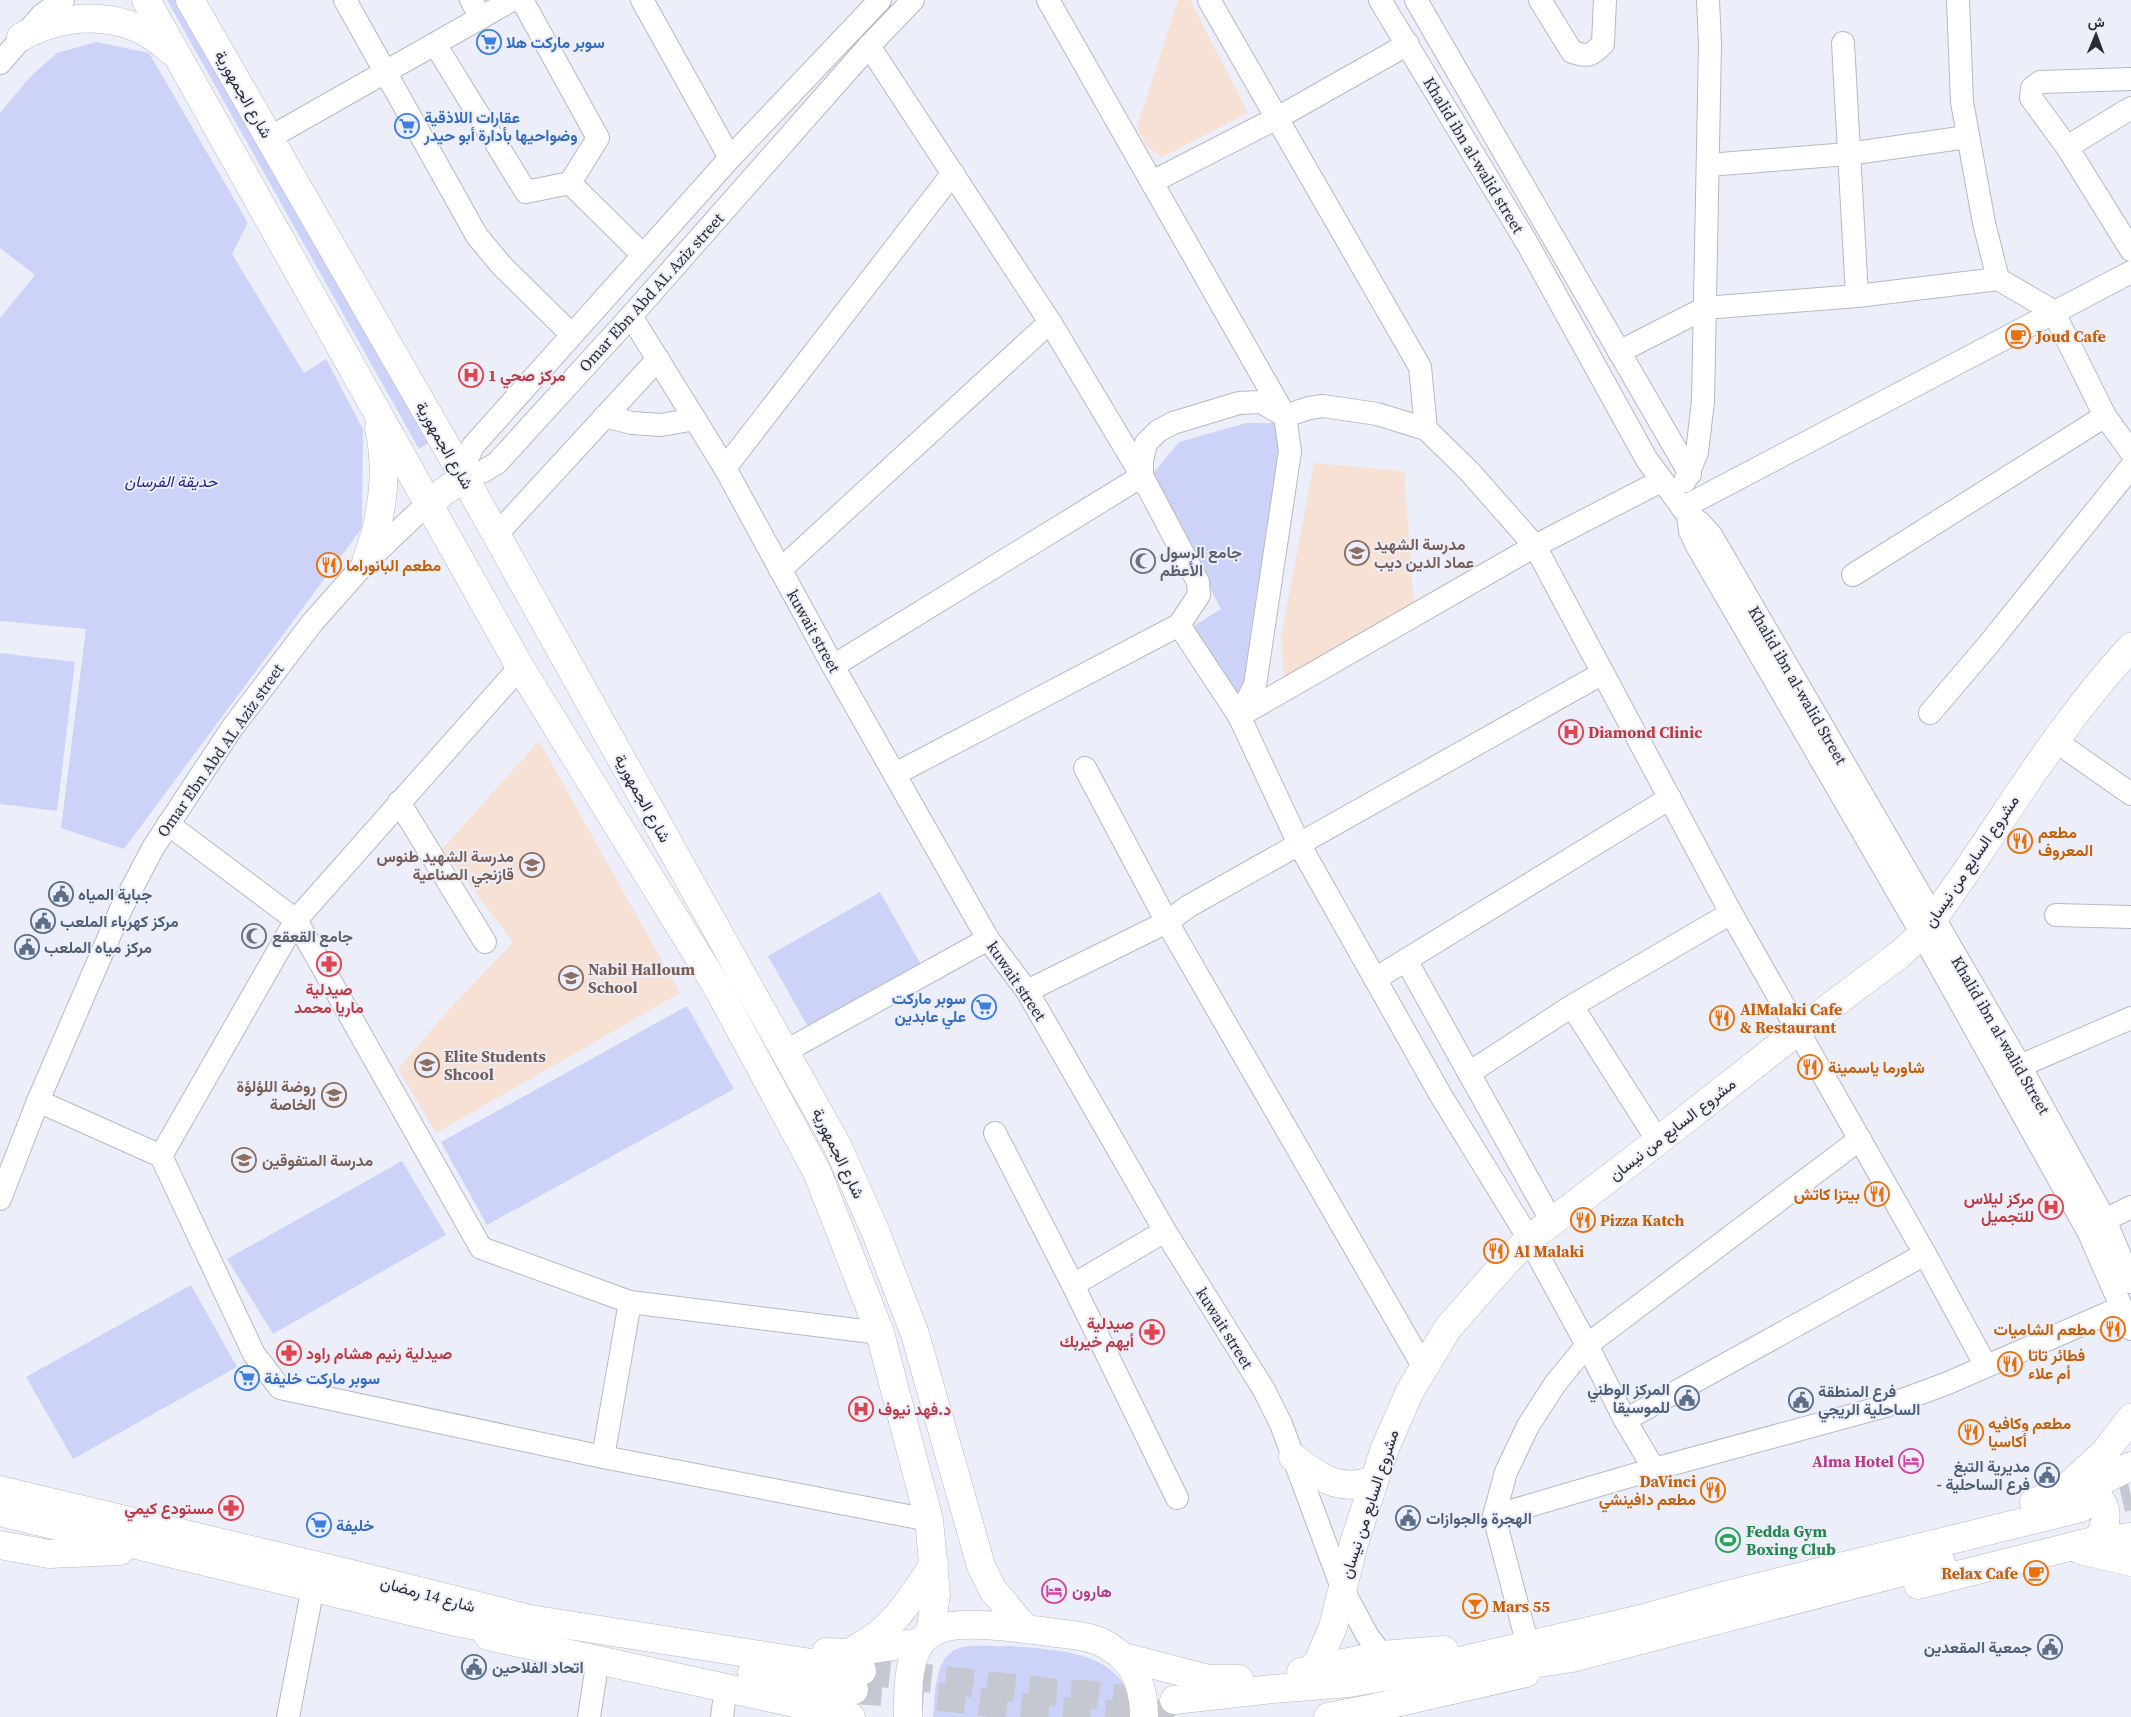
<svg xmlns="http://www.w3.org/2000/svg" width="2131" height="1717" font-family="'Source Serif 4',Vazirmatn,serif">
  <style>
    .education { fill: #f7e0d4 }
    .green { fill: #cdd3f8 }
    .water { fill: #39b7ea }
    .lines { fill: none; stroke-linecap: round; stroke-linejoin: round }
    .major-tunnel { stroke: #c5c8d1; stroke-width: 28; stroke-dasharray: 28 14; stroke-linecap: butt }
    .minor-casing { stroke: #b6b9c3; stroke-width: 24 }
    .major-casing { stroke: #b6b9c3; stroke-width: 29 }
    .minor { stroke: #fff; stroke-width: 22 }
    .major { stroke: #fff; stroke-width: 28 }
    .labels { text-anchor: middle; stroke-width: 4; stroke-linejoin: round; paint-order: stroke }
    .shop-label { font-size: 16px; font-weight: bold; fill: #366cbe; stroke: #eceffa; text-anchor: start }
    .street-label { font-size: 16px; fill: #2a2b2f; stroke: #eceffa }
    .food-label { font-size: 16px; font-weight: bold; fill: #c56008; stroke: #eceffa; text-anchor: start }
    .health-label { font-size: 16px; font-weight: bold; fill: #be3a42; stroke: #eceffa; text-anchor: start }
    .park-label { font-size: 16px; font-style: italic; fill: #2b2489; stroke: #eceffa }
    .education-label { font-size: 16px; font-weight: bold; fill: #785e54; stroke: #eceffa; text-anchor: start }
    .worship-label { font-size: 16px; font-weight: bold; fill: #5b616d; stroke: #eceffa; text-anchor: start }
    .service-label { font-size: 16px; font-weight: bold; fill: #4e5e75; stroke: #eceffa; text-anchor: start }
    .hotel-label { font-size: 16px; font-weight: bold; fill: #b23c85; stroke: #eceffa; text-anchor: end }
    .leisure-label { font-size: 16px; font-weight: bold; fill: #27864d; stroke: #eceffa; text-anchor: start }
  </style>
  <rect width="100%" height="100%" fill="#eceffa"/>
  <g class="education">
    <path d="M1178 0H1190L1248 113 1162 157 1148 148 1137 127Z"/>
    <path d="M1314 463 1404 471 1414 609 1284 680 1281 636Z"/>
    <path d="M539 741 680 993 436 1133 398 1069 452 1006 513 942 442 849Z"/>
  </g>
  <g class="green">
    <path d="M167 0H183L432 441 419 449Z"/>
    <path d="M96 42 149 53 248 223 232 254 304 373 326 359 363 429 362 528 124 849 61 828 86 629 0 621V318L35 275 0 248V113L31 76 57 53Z"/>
    <path d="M1246 423H1279L1288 448 1250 681 1239 700 1192 627 1221 609 1151 476 1179 442Z"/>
    <path d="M0 653 75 662 57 811 0 804Z"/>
    <path d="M880 892 924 970 812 1034 768 956Z"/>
    <path d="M687 1006 734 1089 487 1225 441 1142Z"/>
    <path d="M402 1161 446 1235 273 1334 227 1259Z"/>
    <path d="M191 1285 237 1367 73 1459 26 1377Z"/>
    <path d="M1010 1646C1047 1649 1109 1650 1127 1690 1130 1698 1130 1709 1132 1717H933C936 1693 933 1653 963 1647 977 1644 995 1647 1010 1646Z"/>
  </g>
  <path class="water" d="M1034 1707 1041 1710 1045 1717H1022L1026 1710Z"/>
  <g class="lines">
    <g class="major-tunnel">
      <path d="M2081 1508 2131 1496"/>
      <path d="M862 1671 1050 1692 1096 1695 1133 1701"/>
      <path d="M854 1690C892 1693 931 1695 969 1700 1039 1710 1108 1717 1179 1714"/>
    </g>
    <defs>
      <g id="minor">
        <path d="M345 0 477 236 502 266 571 334"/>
        <path d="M471 0 481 18"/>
        <path d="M522 0 598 138 570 183"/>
        <path d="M642 0 730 158"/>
        <path d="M880 0 730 158 473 446 466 461 464 477 482 472 497 463 631 316 869 46 913 0"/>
        <path d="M1048 0 1285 416 1290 451 1255 685 1239 716"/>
        <path d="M1209 0 1420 367 1426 429"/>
        <path d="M1380 0 1527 243 1647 460 1688 515 1699 522 1711 535 2020 1066 2105 1220 2131 1282"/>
        <path d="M1416 0 1690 474"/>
        <path d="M1540 0 1572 52C1589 57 1590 56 1603 44L1605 0"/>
        <path d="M1958 0 1962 102 1984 223 1998 279"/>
        <path d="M1843 43 1857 296"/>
        <path d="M435 44 526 192 570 183 643 255"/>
        <path d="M869 46 1050 322 1142 476 1198 582 1199 595 1179 625 895 774"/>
        <path d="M0 63 42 15 63 0"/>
        <path d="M2131 79 2040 82 2032 88 2031 98 2067 147 2131 250"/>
        <path d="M269 138 512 0"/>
        <path d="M2067 147 2131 108"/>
        <path d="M1708 165 1848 154 1967 137"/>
        <path d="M1152 182 1279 117 1408 44"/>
        <path d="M631 316 725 468 833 666 988 939 1027 991 1165 1231 1264 1390 1281 1424 1342 1588 1367 1635 1382 1655"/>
        <path d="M1619 352 1705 308 1857 296 1998 279 2053 311 2105 416 2131 452"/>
        <path d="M605 416 632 423 661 425 695 419"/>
        <path d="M725 468 953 173"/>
        <path d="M1142 476V460L1146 443 1158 431 1173 423 1239 403 1261 402 1285 416 1309 408 1323 406 1377 414 1426 429 1469 471 1535 546 1731 913 1925 1254 1986 1366"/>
        <path d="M1685 481 1697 452 1703 401 1710 45 1708 0"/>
        <path d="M1682 508 2131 272"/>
        <path d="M1688 515 1690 531 1697 546 1922 934 2089 1233 2131 1329"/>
        <path d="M496 535 658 359"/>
        <path d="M780 570 1050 322"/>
        <path d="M1853 575 2105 416"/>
        <path d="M1179 625 1239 716 1299 844 1440 1094 1529 1239 1587 1345 1625 1420 1654 1469"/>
        <path d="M833 666 1142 476"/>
        <path d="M1930 713 1988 645 2131 467"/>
        <path d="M1239 716 1535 546 1661 481"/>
        <path d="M2054 740 2131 794"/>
        <path d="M1085 768 1167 922 1423 1366"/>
        <path d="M399 802 485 942"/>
        <path d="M168 824 296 920 481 1248 630 1302 880 1333"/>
        <path d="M2056 915 2131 917"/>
        <path d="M1406 960 1552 1222"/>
        <path d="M1375 979 1670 798"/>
        <path d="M1027 991 1167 922 1189 906 1603 673"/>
        <path d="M1572 1006 1658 1141"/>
        <path d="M786 1051 988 939"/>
        <path d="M2020 1066 2131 1018"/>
        <path d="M1469 1073 1572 1006 1731 913"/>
        <path d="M38 1101 161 1156 254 1354 280 1388 603 1457 929 1520"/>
        <path d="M995 1133 1073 1285 1177 1498"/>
        <path d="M161 1156 296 920 520 667"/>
        <path d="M0 1199 38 1101 121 909 153 848 232 728 312 623 366 562 427 504"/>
        <path d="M2105 1220 2131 1207"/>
        <path d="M1073 1285 1165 1231"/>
        <path d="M1625 1420 1925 1254"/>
        <path d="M603 1457 630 1302"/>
        <path d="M1494 1516 1654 1469 1886 1406 1948 1383 2122 1307"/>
        <path d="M1528 1646 1494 1516 1506 1472 1528 1426 1555 1384 1587 1345 1860 1139"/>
        <path d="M288 1717 313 1587"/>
        <path d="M589 1717 598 1659"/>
        <path d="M722 1717 726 1687"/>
      </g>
      <g id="major">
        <path d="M146 0 520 667 716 985 817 1172 880 1333 929 1520 936 1595 930 1633"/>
        <path d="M190 0 464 477 837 1145 876 1233 915 1334 981 1566 993 1590 1024 1627"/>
        <path d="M21 37C69 11 128 10 170 50"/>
        <path d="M427 504 464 477"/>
        <path d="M366 562C382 519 389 473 379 428"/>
        <path d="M1293 1457C1318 1477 1340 1493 1373 1480"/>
        <path d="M2085 1487C2107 1499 2112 1519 2097 1540"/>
        <path d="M2066 1488 2105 1452 2131 1418"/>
        <path d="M0 1490 348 1573 530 1619 862 1671"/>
        <path d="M2034 1502 2101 1481 2131 1466"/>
        <path d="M0 1512 455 1622 510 1632"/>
        <path d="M0 1545 49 1554 120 1551"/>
        <path d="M2080 1550 2131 1562"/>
        <path d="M1918 1585 2097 1540 2131 1537"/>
        <path d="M488 1636 835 1712 851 1717"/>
        <path d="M857 1648C893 1630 912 1597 934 1564"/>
        <path d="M826 1652 847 1653 921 1642"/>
        <path d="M1124 1657 1209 1679H1239"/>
        <path d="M1504 1668 1572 1658 1941 1562"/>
        <path d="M1310 1670 1318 1662 1333 1627 1354 1543 1385 1448 1410 1391 1448 1328 1506 1262 1529 1239 1658 1141 1799 1030 1899 955 1922 934C1993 839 2050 734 2131 647"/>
        <path d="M1301 1672 1382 1655 1444 1650"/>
        <path d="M752 1673 854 1690"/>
        <path d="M1174 1700 1273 1689 1349 1683 1412 1672 1637 1620 1734 1593 2081 1508"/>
        <path d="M908 1717C908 1695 907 1661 921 1643 926 1635 937 1629 946 1627 979 1621 1023 1629 1056 1633 1072 1635 1090 1636 1105 1644 1110 1647 1118 1653 1123 1657 1139 1673 1144 1696 1144 1717"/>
        <path d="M1328 1717 1374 1708 1526 1673"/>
      </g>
    </defs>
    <use href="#minor" class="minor-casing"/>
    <use href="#major" class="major-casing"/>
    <use href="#minor" class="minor"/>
    <use href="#major" class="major"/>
  </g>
  <defs>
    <symbol id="supermarket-ring" viewBox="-11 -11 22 22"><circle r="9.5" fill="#eceffa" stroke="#3f7fe0" stroke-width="1.5"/><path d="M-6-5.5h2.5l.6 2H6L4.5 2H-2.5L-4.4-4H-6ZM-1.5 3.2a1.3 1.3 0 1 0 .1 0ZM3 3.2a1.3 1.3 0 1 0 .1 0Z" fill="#3f7fe0"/></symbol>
    <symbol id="cafe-ring" viewBox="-11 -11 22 22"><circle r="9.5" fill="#eceffa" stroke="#e8710a" stroke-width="1.5"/><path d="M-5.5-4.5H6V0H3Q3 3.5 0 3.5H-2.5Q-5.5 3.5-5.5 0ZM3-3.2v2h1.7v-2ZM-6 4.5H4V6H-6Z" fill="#e8710a"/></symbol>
    <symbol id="hospital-ring" viewBox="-11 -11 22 22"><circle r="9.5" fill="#eceffa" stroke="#e0444e" stroke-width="1.5"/><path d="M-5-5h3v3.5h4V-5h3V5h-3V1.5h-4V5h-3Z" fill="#e0444e"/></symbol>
    <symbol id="school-ring" viewBox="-11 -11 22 22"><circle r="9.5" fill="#eceffa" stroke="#8d6e63" stroke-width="1.5"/><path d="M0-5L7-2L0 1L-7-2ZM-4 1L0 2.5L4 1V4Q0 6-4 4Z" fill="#8d6e63"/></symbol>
    <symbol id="mosque-ring" viewBox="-11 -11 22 22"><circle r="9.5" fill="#eceffa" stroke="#6b7280" stroke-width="1.5"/><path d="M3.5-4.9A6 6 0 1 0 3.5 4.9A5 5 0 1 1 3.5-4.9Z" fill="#6b7280"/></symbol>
    <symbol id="restaurant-ring" viewBox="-11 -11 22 22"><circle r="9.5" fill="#eceffa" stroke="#e8710a" stroke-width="1.5"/><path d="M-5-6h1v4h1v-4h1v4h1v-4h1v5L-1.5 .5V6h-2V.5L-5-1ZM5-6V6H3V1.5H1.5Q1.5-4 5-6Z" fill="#e8710a"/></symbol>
    <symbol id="civic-ring" viewBox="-11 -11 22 22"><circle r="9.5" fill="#eceffa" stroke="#5c6f8a" stroke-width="1.5"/><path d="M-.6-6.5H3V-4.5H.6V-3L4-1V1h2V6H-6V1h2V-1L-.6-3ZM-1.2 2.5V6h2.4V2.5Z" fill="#5c6f8a"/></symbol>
    <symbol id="pharmacy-ring" viewBox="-11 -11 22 22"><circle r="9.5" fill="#eceffa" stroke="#e0444e" stroke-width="1.5"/><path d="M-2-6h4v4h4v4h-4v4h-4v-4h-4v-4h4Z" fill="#e0444e"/></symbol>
    <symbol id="hotel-ring" viewBox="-11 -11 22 22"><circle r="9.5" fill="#eceffa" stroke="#d1479c" stroke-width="1.5"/><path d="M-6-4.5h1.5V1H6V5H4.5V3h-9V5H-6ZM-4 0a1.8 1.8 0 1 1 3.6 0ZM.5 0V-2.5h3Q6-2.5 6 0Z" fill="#d1479c"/></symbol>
    <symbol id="stadium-ring" viewBox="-11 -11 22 22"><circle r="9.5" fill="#eceffa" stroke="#2e9e5b" stroke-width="1.5"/><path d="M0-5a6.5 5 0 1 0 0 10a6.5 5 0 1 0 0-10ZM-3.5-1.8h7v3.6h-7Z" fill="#2e9e5b"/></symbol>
    <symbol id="bar-ring" viewBox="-11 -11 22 22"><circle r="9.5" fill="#eceffa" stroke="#e8710a" stroke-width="1.5"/><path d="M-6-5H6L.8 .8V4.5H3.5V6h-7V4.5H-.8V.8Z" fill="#e8710a"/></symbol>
  </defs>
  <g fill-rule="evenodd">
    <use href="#supermarket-ring" x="475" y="28" width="28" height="28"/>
    <use href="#supermarket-ring" x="393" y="112" width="28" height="28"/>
    <use href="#cafe-ring" x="2004" y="322" width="28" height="28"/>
    <use href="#hospital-ring" x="457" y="361" width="28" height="28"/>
    <use href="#school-ring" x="1343" y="539" width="28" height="28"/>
    <use href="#mosque-ring" x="1129" y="547" width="28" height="28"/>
    <use href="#restaurant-ring" x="315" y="551" width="28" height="28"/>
    <use href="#hospital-ring" x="1557" y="718" width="28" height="28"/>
    <use href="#restaurant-ring" x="2006" y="827" width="28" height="28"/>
    <use href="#school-ring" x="518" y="851" width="28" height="28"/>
    <use href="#civic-ring" x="47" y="880" width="28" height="28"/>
    <use href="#civic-ring" x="29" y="907" width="28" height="28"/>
    <use href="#mosque-ring" x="240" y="922" width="28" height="28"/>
    <use href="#civic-ring" x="13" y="933" width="28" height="28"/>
    <use href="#pharmacy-ring" x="315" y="950" width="28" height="28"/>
    <use href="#school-ring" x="557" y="964" width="28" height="28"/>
    <use href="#supermarket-ring" x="970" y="993" width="28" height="28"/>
    <use href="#restaurant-ring" x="1708" y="1004" width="28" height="28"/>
    <use href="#school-ring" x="413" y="1051" width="28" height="28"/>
    <use href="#restaurant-ring" x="1796" y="1053" width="28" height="28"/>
    <use href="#school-ring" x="320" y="1081" width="28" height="28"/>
    <use href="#school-ring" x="230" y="1146" width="28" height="28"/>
    <use href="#restaurant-ring" x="1863" y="1180" width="28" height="28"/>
    <use href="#hospital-ring" x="2037" y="1193" width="28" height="28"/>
    <use href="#restaurant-ring" x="1569" y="1206" width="28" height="28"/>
    <use href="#restaurant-ring" x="1482" y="1237" width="28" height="28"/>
    <use href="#restaurant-ring" x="2099" y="1315" width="28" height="28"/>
    <use href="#pharmacy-ring" x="1138" y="1318" width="28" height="28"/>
    <use href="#pharmacy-ring" x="275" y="1339" width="28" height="28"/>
    <use href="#restaurant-ring" x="1996" y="1350" width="28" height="28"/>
    <use href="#supermarket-ring" x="233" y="1364" width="28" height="28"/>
    <use href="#civic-ring" x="1673" y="1384" width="28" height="28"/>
    <use href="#civic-ring" x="1787" y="1386" width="28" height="28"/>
    <use href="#hospital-ring" x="847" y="1395" width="28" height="28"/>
    <use href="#restaurant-ring" x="1957" y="1418" width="28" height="28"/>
    <use href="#hotel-ring" x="1897" y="1447" width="28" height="28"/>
    <use href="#civic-ring" x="2033" y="1461" width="28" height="28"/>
    <use href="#restaurant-ring" x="1699" y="1476" width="28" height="28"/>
    <use href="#pharmacy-ring" x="217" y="1494" width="28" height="28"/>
    <use href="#civic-ring" x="1394" y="1504" width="28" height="28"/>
    <use href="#supermarket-ring" x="305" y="1511" width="28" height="28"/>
    <use href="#stadium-ring" x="1714" y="1526" width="28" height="28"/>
    <use href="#cafe-ring" x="2022" y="1559" width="28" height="28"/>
    <use href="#hotel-ring" x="1040" y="1577" width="28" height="28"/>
    <use href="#bar-ring" x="1461" y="1592" width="28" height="28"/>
    <use href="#civic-ring" x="2036" y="1633" width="28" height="28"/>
    <use href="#civic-ring" x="460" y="1653" width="28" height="28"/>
  </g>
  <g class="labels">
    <g class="shop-label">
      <text x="506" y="48">سوبر ماركت هلا</text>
      <text x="424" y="123">عقارات اللاذقية<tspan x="424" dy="18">وضواحيها بأدارة أبو حيدر</tspan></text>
      <text x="966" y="1004" text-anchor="end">سوبر ماركت<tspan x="966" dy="18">علي عابدين</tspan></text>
      <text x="264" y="1384">سوبر ماركت خليفة</text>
      <text x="336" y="1531">خليفة</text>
    </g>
    <g class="street-label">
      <text transform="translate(244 94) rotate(60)" y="6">شارع الجمهورية</text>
      <text transform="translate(1474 155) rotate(59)" y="6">Khalid ibn al-walid street</text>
      <text transform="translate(651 292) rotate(-48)" y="6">Omar Ebn Abd AL Aziz street</text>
      <text transform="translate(445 445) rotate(60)" y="6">شارع الجمهورية</text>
      <text transform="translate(814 631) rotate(61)" y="6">kuwait street</text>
      <text transform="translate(1798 685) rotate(60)" y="6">Khalid ibn al-walid Street</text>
      <text transform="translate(220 750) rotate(-55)" y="6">Omar Ebn Abd AL Aziz street</text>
      <text transform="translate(643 798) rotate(61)" y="6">شارع الجمهورية</text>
      <text transform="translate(1971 861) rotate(-56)" y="6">مشروع السابع من نيسان</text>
      <text transform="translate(1017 981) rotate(56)" y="6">kuwait street</text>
      <text transform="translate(2001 1035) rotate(60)" y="6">Khalid ibn al-walid Street</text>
      <text transform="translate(1672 1129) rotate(-38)" y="6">مشروع السابع من نيسان</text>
      <text transform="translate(839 1153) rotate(64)" y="6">شارع الجمهورية</text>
      <text transform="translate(1225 1328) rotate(58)" y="6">kuwait street</text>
      <text transform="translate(1369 1504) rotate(-72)" y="6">مشروع السابع من نيسان</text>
      <text transform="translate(428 1594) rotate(15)" y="6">شارع 14 رمضان</text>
    </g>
    <g class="food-label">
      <text x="2036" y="342">Joud Cafe</text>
      <text x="346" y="571">مطعم البانوراما</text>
      <text x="2038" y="838">مطعم<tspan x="2038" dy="18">المعروف</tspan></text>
      <text x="1740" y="1015">AlMalaki Cafe<tspan x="1740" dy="18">&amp; Restaurant</tspan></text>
      <text x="1828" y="1073">شاورما ياسمينة</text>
      <text x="1860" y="1200" text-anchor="end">بيتزا كاتش</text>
      <text x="1600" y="1226">Pizza Katch</text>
      <text x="1514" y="1257">Al Malaki</text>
      <text x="2096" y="1335" text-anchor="end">مطعم الشاميات</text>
      <text x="2028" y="1361">فطائر تاتا<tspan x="2028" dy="18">أم علاء</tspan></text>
      <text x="1988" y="1429">مطعم وكافيه<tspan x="1988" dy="18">أكاسيا</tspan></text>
      <text x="1696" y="1487" text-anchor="end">DaVinci<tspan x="1696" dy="18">مطعم دافينشي</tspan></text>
      <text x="2018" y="1579" text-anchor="end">Relax Cafe</text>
      <text x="1492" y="1612">Mars 55</text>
    </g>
    <g class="health-label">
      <text x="488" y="381">مركز صحي 1</text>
      <text x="1588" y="738">Diamond Clinic</text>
      <text x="329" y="995" text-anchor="middle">صيدلية<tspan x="329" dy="18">ماريا محمد</tspan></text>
      <text x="2034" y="1204" text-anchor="end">مركز ليلاس<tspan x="2034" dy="18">للتجميل</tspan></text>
      <text x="1134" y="1329" text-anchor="end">صيدلية<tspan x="1134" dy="18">أيهم خيربك</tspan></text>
      <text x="306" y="1359">صيدلية رنيم هشام راود</text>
      <text x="878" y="1415">د.فهد نيوف</text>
      <text x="214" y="1514" text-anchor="end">مستودع كيمي</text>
    </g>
    <g class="park-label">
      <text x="171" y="487">حديقة الفرسان</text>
    </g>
    <g class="education-label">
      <text x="1374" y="550">مدرسة الشهيد<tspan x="1374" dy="18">عماد الدين ديب</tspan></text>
      <text x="514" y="862" text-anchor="end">مدرسة الشهيد طنوس<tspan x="514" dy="18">قازنجي الصناعية</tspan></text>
      <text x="588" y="975">Nabil Halloum<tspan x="588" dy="18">School</tspan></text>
      <text x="444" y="1062">Elite Students<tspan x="444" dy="18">Shcool</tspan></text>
      <text x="316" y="1092" text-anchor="end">روضة اللؤلؤة<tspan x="316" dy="18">الخاصة</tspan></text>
      <text x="262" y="1166">مدرسة المتفوقين</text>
    </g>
    <g class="worship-label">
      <text x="1160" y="558">جامع الرسول<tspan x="1160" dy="18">الأعظم</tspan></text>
      <text x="272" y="942">جامع القعقع</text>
    </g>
    <g class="service-label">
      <text x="78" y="900">جباية المياه</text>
      <text x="60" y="927">مركز كهرباء الملعب</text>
      <text x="44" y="953">مركز مياه الملعب</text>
      <text x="1670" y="1395" text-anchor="end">المركز الوطني<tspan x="1670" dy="18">للموسيقا</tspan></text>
      <text x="1818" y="1397">فرع المنطقة<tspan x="1818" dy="18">الساحلية الريجي</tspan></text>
      <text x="2030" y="1472" text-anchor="end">مديرية التبغ<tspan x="2030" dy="18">- فرع الساحلية</tspan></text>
      <text x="1426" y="1524">الهجرة والجوازات</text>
      <text x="2032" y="1653" text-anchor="end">جمعية المقعدين</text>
      <text x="492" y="1673">اتحاد الفلاحين</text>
    </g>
    <g class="hotel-label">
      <text x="1894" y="1467">Alma Hotel</text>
      <text x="1072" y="1597" text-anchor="start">هارون</text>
    </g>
    <g class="leisure-label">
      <text x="1746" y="1537">Fedda Gym<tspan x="1746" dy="18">Boxing Club</tspan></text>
    </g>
  </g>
  <g transform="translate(2096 35) rotate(1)" stroke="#eceffa" stroke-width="4" paint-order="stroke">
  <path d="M0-4L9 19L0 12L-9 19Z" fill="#2a2b2f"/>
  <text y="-8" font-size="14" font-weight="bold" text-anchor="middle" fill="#2a2b2f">ش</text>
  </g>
</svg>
